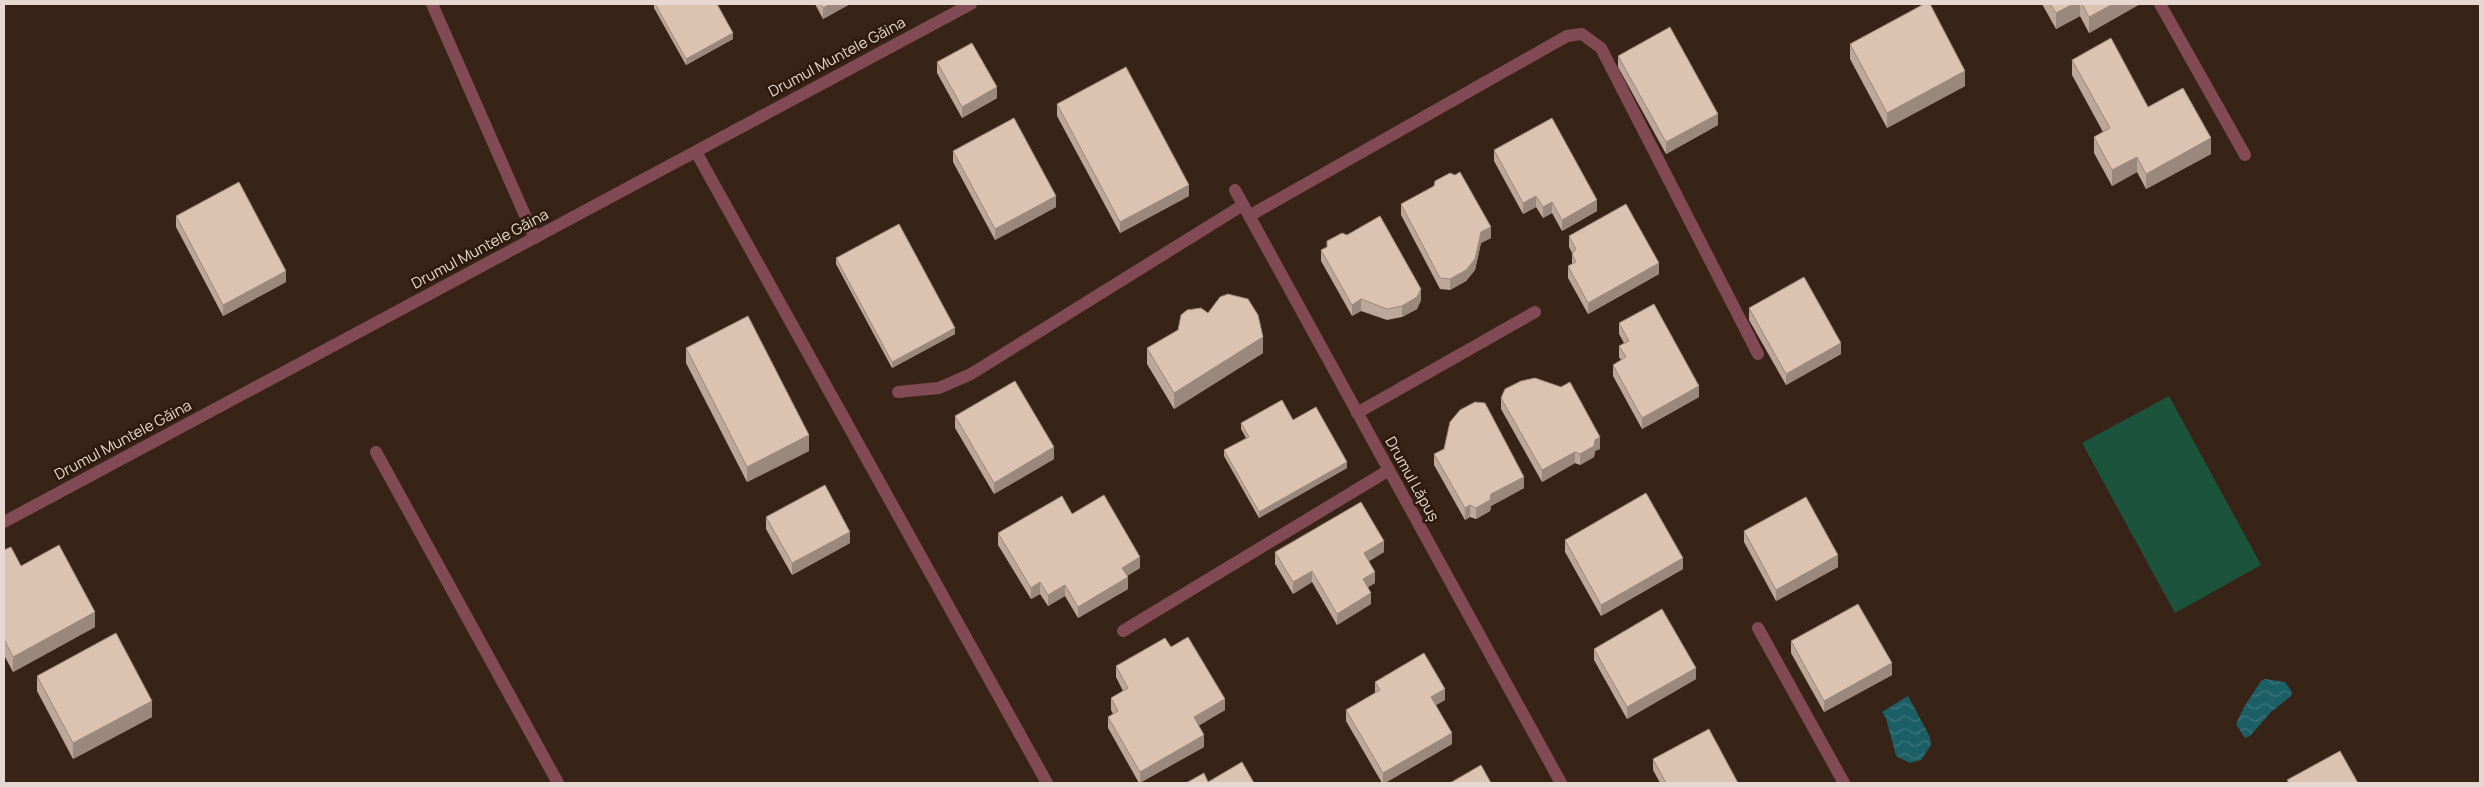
<svg xmlns="http://www.w3.org/2000/svg" width="2484" height="787" font-family="Manrope,sans-serif">
  <style>
    .pitch { fill: #1b533c }
    .water { fill: url(#water-waves) }
    .lines { fill: none; stroke-linecap: round; stroke-linejoin: round }
    .minor { stroke: #824a54; stroke-width: 12 }
    .wall { fill: #bda798 }
    .shaded-wall { fill: #9a887c }
    .building { fill: #dcc2b1; stroke: #9a887c }
    .labels { text-anchor: middle; stroke-width: 5; stroke-linejoin: round; paint-order: stroke }
    .street-label { font-size: 15px; fill: #e6d8d0; stroke: #2d1a0d }
  </style>
  <defs>
    <pattern id="water-waves" width="16" height="10" patternUnits="userSpaceOnUse" patternTransform="scale(1.25)"><rect width="16" height="10" fill="#1d5f66"/><path d="M0 5q4-4 8 0t8 0" fill="none" stroke="#3e757b"/></pattern>
  </defs>
  <rect width="100%" height="100%" fill="#382416"/>
  <path class="pitch" d="M2169 396 2261 565 2175 613 2082 443Z"/>
  <g class="water">
    <path d="M2265 679 2285 682 2292 692 2291 696 2271 712 2250 736 2245 738 2236 724 2244 707 2261 681Z"/>
    <path d="M1908 696 1930 737 1931 745 1921 760 1910 763 1896 756 1886 718 1882 712Z"/>
  </g>
  <g class="lines">
    <g class="minor">
      <path d="M432 4 535 238"/>
      <path d="M2160 4 2245 155"/>
      <path d="M696 152 1047 783"/>
      <path d="M1235 190 1561 783"/>
      <path d="M1249 216 1567 36 1582 34 1601 48 1758 354"/>
      <path d="M898 392 939 388 971 374 1243 205"/>
      <path d="M1357 413 1535 312"/>
      <path d="M376 452 558 783"/>
      <path d="M4 522 971 4"/>
      <path d="M1758 628 1844 783"/>
      <path d="M1123 631 1389 470"/>
    </g>
  </g>
  <g class="wall">
    <path d="M654 4H717L733 39 686 65 654 8Z"/>
    <path d="M815 4H850L823 19Z"/>
    <path d="M2042 4H2140L2089 33 2080 16 2056 29Z"/>
    <path d="M1850 44 1965 86 1887 128 1850 59Z"/>
    <path d="M1618 56 1718 125 1666 154 1618 67Z"/>
    <path d="M2072 60 2148 107 2211 154 2146 189 2137 172 2112 186 2094 153V137L2103 132 2072 75Z"/>
    <path d="M937 62 997 98 962 118 937 73Z"/>
    <path d="M1057 104 1189 196 1120 233 1057 116Z"/>
    <path d="M1494 150 1597 211 1562 231 1552 213 1543 218 1536 207 1523 214 1494 161Z"/>
    <path d="M953 151 1056 207 995 240 953 162Z"/>
    <path d="M1401 204 1491 238 1481 243 1475 270 1466 281 1450 290 1440 289 1401 215Z"/>
    <path d="M176 216 286 282 223 316 176 227Z"/>
    <path d="M1569 236 1659 274 1588 314 1568 278V266L1572 264V253L1569 247Z"/>
    <path d="M1321 250 1421 300 1417 309 1402 317 1387 320 1361 311 1352 316 1321 261Z"/>
    <path d="M836 258 955 334 892 368 836 264Z"/>
    <path d="M1749 308 1841 354 1786 385 1749 320Z"/>
    <path d="M1619 323 1699 397 1642 429 1613 376V365L1621 360 1619 357V346L1624 343 1619 334Z"/>
    <path d="M686 348 809 451 747 482 686 363Z"/>
    <path d="M1147 348 1263 353 1174 409 1147 364Z"/>
    <path d="M1501 398 1600 449 1595 451 1594 457 1580 465 1575 463 1542 482 1501 409Z"/>
    <path d="M955 416 1054 459 994 494 955 428Z"/>
    <path d="M1293 420 1347 468 1259 518 1224 456V450L1246 438 1241 429V423Z"/>
    <path d="M1434 454 1524 488 1491 506 1490 511 1476 519 1470 517 1465 520 1434 465Z"/>
    <path d="M1072 514 1140 568 1127 576 1128 589 1078 618 1065 596 1048 606 1040 594 1031 599 998 545V533Z"/>
    <path d="M766 517 850 543 792 575 766 529Z"/>
    <path d="M1744 531 1838 567 1776 601 1744 542Z"/>
    <path d="M1565 540 1683 569 1601 616 1565 552Z"/>
    <path d="M4 550 21 566 95 627 13 672 4 655Z"/>
    <path d="M1275 552H1384L1369 561 1375 583 1368 587 1371 604 1337 625 1312 582 1293 594 1275 564Z"/>
    <path d="M1791 641 1892 675 1824 712 1791 653Z"/>
    <path d="M1171 647 1225 710 1198 726 1204 747 1139 783 1108 728V717L1113 714 1111 710V698L1123 691 1116 677V666Z"/>
    <path d="M1594 649 1696 679 1627 719 1594 660Z"/>
    <path d="M37 676 152 717 73 759 37 691Z"/>
    <path d="M1375 682 1445 700 1436 705 1452 744 1385 783H1382L1346 721V710L1375 693Z"/>
    <path d="M1653 759 1738 783H1660L1653 770Z"/>
  </g>
  <g class="shaded-wall">
    <path d="M830 4H850L823 19V8Z"/>
    <path d="M2073 4H2080V16L2056 29V13Z"/>
    <path d="M2113 4H2140L2089 33V17Z"/>
    <path d="M733 33V39L686 65V59Z"/>
    <path d="M1965 71V86L1887 128V113Z"/>
    <path d="M997 87V98L962 118V107Z"/>
    <path d="M1718 114V125L1666 154V142Z"/>
    <path d="M2211 138V154L2146 189V174Z"/>
    <path d="M2137 157V172L2112 186V170Z"/>
    <path d="M1189 185V196L1120 233V222Z"/>
    <path d="M1056 196V207L995 240V229Z"/>
    <path d="M1536 196V207L1523 214V203Z"/>
    <path d="M1597 200V211L1562 231V220Z"/>
    <path d="M1552 202V213L1543 218V207Z"/>
    <path d="M1491 227V238L1481 243 1475 270 1466 281 1450 290V279L1481 232Z"/>
    <path d="M1659 263V274L1588 314V303Z"/>
    <path d="M286 271V282L223 316V305Z"/>
    <path d="M1421 289V300L1417 309 1402 317V306Z"/>
    <path d="M1361 299V311L1352 316V305Z"/>
    <path d="M955 328V334L892 368V362Z"/>
    <path d="M1263 337V353L1174 409V393Z"/>
    <path d="M1841 343V354L1786 385V374Z"/>
    <path d="M1699 386V397L1642 429V418Z"/>
    <path d="M809 435V451L747 482V467Z"/>
    <path d="M1600 437V449L1595 451 1594 457 1580 465V454L1595 440Z"/>
    <path d="M1054 447V459L994 494V483Z"/>
    <path d="M1575 452V463L1542 482V470Z"/>
    <path d="M1347 462V468L1259 518V512Z"/>
    <path d="M1524 477V488L1491 506 1490 511 1476 519V508L1491 494Z"/>
    <path d="M1470 505V517L1465 520V508Z"/>
    <path d="M850 532V543L792 575V563Z"/>
    <path d="M1384 541V552L1364 564V553Z"/>
    <path d="M1838 555V567L1776 601V590Z"/>
    <path d="M1140 557V568L1122 579V568Z"/>
    <path d="M1683 558V569L1601 616V605Z"/>
    <path d="M1312 571V582L1293 594V582Z"/>
    <path d="M1375 572V583L1363 590V579Z"/>
    <path d="M1128 577V589L1078 618V607Z"/>
    <path d="M1040 582V594L1031 599V588Z"/>
    <path d="M1065 585V596L1048 606V595Z"/>
    <path d="M1371 593V604L1337 625V614Z"/>
    <path d="M95 612V627L13 672V657Z"/>
    <path d="M1892 663V675L1824 712V701Z"/>
    <path d="M1696 668V679L1627 719V707Z"/>
    <path d="M1445 689V700L1431 708V697Z"/>
    <path d="M1225 699V710L1194 728V717Z"/>
    <path d="M152 701V717L73 759V743Z"/>
    <path d="M1452 733V744L1385 783H1383V773Z"/>
    <path d="M1204 735V747L1140 783V772Z"/>
  </g>
  <g class="building">
    <path d="M655 4H717L733 33 686 59Z"/>
    <path d="M821 4H830L823 8Z"/>
    <path d="M1924 4H1930L1965 71 1887 113 1850 44Z"/>
    <path d="M2050 4H2073L2056 13Z"/>
    <path d="M2082 4H2113L2089 17Z"/>
    <path d="M1670 27 1718 114 1666 142 1618 56Z"/>
    <path d="M2111 38 2148 107 2183 88 2211 138 2146 174 2137 157 2112 170 2094 137 2110 128 2072 60Z"/>
    <path d="M972 43 997 87 962 107 937 62Z"/>
    <path d="M1126 67 1189 185 1120 222 1057 104Z"/>
    <path d="M1014 118 1056 196 995 229 953 151Z"/>
    <path d="M1552 118 1597 200 1562 220 1552 202 1543 207 1536 196 1523 203 1494 150Z"/>
    <path d="M1460 172 1491 227 1481 232 1475 259 1466 270 1450 279 1440 278 1401 204 1434 186 1435 181 1450 173 1455 175Z"/>
    <path d="M239 182 286 271 223 305 176 216Z"/>
    <path d="M1626 204 1659 263 1588 303 1568 266 1576 262 1572 254 1576 249 1569 236Z"/>
    <path d="M1380 216 1421 289 1417 297 1402 306 1387 309 1361 299 1352 305 1321 250 1327 247V241L1342 233 1347 235Z"/>
    <path d="M899 224 955 328 892 362 836 258Z"/>
    <path d="M1804 277 1841 343 1786 374 1749 308Z"/>
    <path d="M1228 294 1248 299 1258 315 1263 337 1174 393 1147 348 1178 330 1181 315 1187 310 1201 308 1208 313 1220 297Z"/>
    <path d="M1654 304 1699 386 1642 418 1613 365 1626 357 1619 346 1629 341 1619 323Z"/>
    <path d="M748 316 809 435 747 467 686 348Z"/>
    <path d="M1535 378 1561 387 1570 382 1600 437 1595 440 1594 446 1580 454 1575 452 1542 470 1501 398 1505 389 1521 381Z"/>
    <path d="M1015 381 1054 447 994 483 955 416Z"/>
    <path d="M1282 400 1293 420 1316 407 1347 462 1259 512 1224 450 1249 437 1241 423Z"/>
    <path d="M1475 402 1485 403 1524 477 1491 494 1490 500 1476 508 1470 505 1465 508 1434 454 1444 449 1450 422 1460 410Z"/>
    <path d="M825 485 850 532 792 563 766 517Z"/>
    <path d="M1646 493 1683 558 1601 605 1565 540Z"/>
    <path d="M1104 495 1140 557 1122 568 1128 577 1078 607 1065 585 1048 595 1040 582 1031 588 998 533 1062 496 1072 514Z"/>
    <path d="M1806 497 1838 555 1776 590 1744 531Z"/>
    <path d="M1361 502 1384 541 1364 553 1375 572 1363 579 1371 593 1337 614 1312 571 1293 582 1275 552Z"/>
    <path d="M59 545 95 612 13 657 4 639V550L11 547 21 566Z"/>
    <path d="M1858 604 1892 663 1824 701 1791 641Z"/>
    <path d="M1662 609 1696 668 1627 707 1594 649Z"/>
    <path d="M116 633 152 701 73 743 37 676Z"/>
    <path d="M1188 637 1225 699 1194 717 1204 735 1140 772 1108 717 1118 711 1111 698 1128 688 1116 666 1165 638 1171 647Z"/>
    <path d="M1424 653 1445 689 1431 697 1452 733 1383 773 1346 710 1380 690 1375 682Z"/>
    <path d="M1709 729 1738 783H1666L1653 759Z"/>
    <path d="M2340 751 2358 783H2289L2287 780Z"/>
    <path d="M1242 762 1254 783H1186L1204 773 1208 782Z"/>
    <path d="M1481 765 1491 783H1450Z"/>
  </g>
  <g class="labels">
    <g class="street-label">
      <text transform="translate(837 57) rotate(-28)" y="5">Drumul Muntele Găina</text>
      <text transform="translate(480 249) rotate(-28)" y="5">Drumul Muntele Găina</text>
      <text transform="translate(123 440) rotate(-28)" y="5">Drumul Muntele Găina</text>
      <text transform="translate(1412 479) rotate(61)" y="5">Drumul Lăpuș</text>
    </g>
  </g>
  <rect width="2484" height="787" fill="none" stroke="#e6d8d0" stroke-width="10"/>
</svg>
